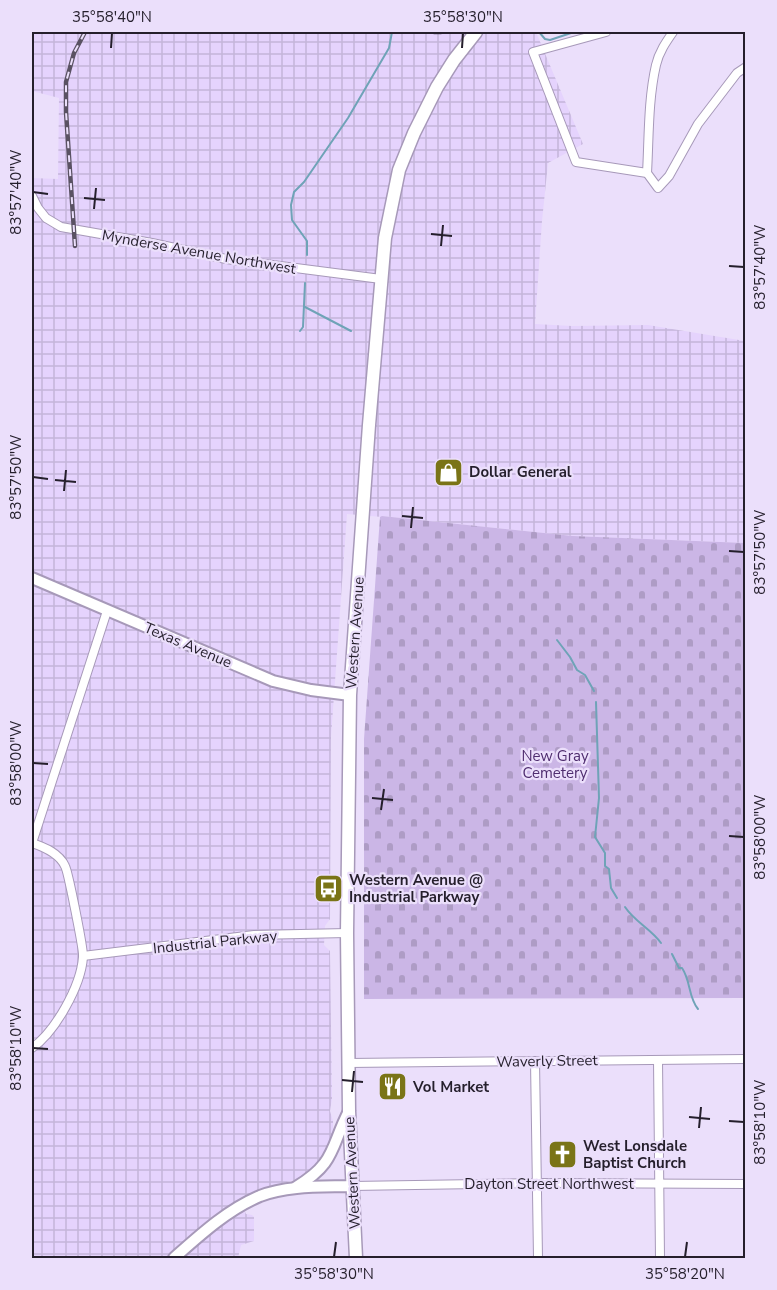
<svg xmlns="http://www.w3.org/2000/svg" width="777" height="1290" font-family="'Nunito Sans',sans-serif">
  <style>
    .industrial { fill: url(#industrial-grid) }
    .cemetery { fill: url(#cemetery-stones) }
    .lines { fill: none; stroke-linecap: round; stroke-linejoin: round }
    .stream { stroke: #6fa3b7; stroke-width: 2 }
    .minor-casing { stroke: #a799b9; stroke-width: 10 }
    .tertiary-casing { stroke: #a799b9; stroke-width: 14 }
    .secondary-casing { stroke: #a799b9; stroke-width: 14 }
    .primary-casing { stroke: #a799b9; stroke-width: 15 }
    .minor { stroke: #fff; stroke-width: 8 }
    .tertiary { stroke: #fff; stroke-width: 10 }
    .secondary { stroke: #fff; stroke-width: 10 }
    .primary { stroke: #fff; stroke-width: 12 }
    .rail-casing { stroke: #5a5263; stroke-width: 4.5 }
    .rail { stroke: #ebdffb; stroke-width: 2; stroke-dasharray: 7; stroke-linecap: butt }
    .ticks { fill: none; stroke: #251f2c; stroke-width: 2 }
    .labels { text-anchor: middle; stroke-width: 4.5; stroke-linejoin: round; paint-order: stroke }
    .street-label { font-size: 15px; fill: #251f2c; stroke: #ebdffb }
    .poi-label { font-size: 15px; font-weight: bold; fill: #251f2c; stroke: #ebdffb; text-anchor: start }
    .park-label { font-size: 15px; fill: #4f2d6f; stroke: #ebdffb }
    .neatline { fill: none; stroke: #251f2c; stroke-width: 2 }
    .ticks-label { font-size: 15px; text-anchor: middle; fill: #251f2c }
  </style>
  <defs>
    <pattern id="industrial-grid" width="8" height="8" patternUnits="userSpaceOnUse" patternTransform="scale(1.5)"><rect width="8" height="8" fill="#e5d3fd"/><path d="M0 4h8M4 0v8" fill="none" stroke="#c4b5d9"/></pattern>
    <pattern id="cemetery-stones" width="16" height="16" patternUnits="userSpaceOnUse" patternTransform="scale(1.5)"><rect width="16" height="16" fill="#cbb6e6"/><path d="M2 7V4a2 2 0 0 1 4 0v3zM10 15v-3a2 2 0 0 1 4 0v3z" fill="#ae9cc5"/></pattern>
  </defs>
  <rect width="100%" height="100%" fill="#ebdffb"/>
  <path class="industrial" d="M32 32H536L583 144 548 163 542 221 535 324 572 326 648 325 745 341V543L573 536 382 516V517L347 514 331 737 330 919 325 926 324 945 330 951 332 1099 330 1111 333 1121V1136L324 1160 302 1178 264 1188 240 1200 246 1214 252 1215 254 1217V1241L241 1245 238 1258H32V178L58 179 59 98 32 91Z"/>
  <path class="cemetery" d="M382 516 573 536 745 543V998L364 999V739L380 517Z"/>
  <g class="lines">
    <g class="stream">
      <path d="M539 32 545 39 550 40 574 32"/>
      <path d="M307 255V241L292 220 291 205 294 192 304 182 348 118 389 48 392 32"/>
      <path d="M305 307 351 331"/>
      <path d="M300 331 303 327 305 283"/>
      <path d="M557 640 570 657 577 670 585 675 594 691"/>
      <path d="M596 702 599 798 595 837 605 853V866L609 869 611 888 617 898"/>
      <path d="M625 907C635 922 651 929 661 943"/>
      <path d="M672 954 679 968H682C691 981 688 997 698 1009"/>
    </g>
    <defs>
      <g id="minor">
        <path d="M606 32 533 52 576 162 647 173"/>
        <path d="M673 32C666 42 659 52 656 65 648 100 649 138 647 173L658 188 669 176 698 124 737 73 746 67"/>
        <path d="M32 196 38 208 46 218 61 227 152 243 226 259 381 279"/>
        <path d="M32 843 107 611"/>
        <path d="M32 843C44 847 59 853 65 866 68 871 84 951 83 957 81 986 55 1032 32 1048"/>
        <path d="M83 956 254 935 347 933"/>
        <path d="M658 1060 660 1258"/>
        <path d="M535 1061 538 1258"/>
        <path d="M348 1063 746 1059"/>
        <path d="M352 1186 537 1183 746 1184"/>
      </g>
      <path id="tertiary" d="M32 578 273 681 311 690 350 695"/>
      <g id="secondary">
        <path d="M296 1187C336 1163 330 1148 349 1111"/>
        <path d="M174 1258C200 1235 227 1210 260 1196 288 1185 323 1187 352 1186"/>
      </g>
      <path id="primary" d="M356 1258 349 1111 347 933 350 695 369 425 385 238 399 170 414 133 437 87 454 60 476 32"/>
    </defs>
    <use href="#minor" class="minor-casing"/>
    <use href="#tertiary" class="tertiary-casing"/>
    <use href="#secondary" class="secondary-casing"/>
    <use href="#primary" class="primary-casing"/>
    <use href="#minor" class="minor"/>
    <use href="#tertiary" class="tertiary"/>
    <use href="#secondary" class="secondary"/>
    <use href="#primary" class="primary"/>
    <defs>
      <g id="rail">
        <path d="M434 32H441"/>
        <path d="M75 246 66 112V82L74 53 85 32"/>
      </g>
    </defs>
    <use href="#rail" class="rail-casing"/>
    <use href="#rail" class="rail"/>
  </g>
  <path class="ticks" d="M111 48 112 33M462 48 463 33M33 192 48 194M84 198 105 200M94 209 96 188M431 234 452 236M441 246 443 225M729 266 744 267M33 477 48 479M55 480 76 482M64 491 66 470M402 516 423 518M411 528 413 507M729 551 744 552M33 763 48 764M372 798 393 800M381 810 384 789M729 836 744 837M33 1048 48 1049M342 1080 363 1082M352 1092 354 1071M689 1117 710 1119M729 1121 744 1122M699 1128 701 1107M334 1257 336 1242M685 1257 687 1242"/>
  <defs>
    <symbol id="shop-square" viewBox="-11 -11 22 22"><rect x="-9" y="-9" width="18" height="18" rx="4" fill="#7a7417" stroke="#ebdffb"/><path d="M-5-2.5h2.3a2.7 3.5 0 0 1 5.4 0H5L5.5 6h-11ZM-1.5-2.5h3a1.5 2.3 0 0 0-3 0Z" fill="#fff"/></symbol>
    <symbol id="bus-square" viewBox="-11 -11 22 22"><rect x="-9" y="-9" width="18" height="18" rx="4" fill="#7a7417" stroke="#ebdffb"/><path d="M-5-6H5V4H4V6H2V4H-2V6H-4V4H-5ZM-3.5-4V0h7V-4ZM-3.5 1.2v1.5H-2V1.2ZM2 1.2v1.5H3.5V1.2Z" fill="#fff"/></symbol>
    <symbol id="restaurant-square" viewBox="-11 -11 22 22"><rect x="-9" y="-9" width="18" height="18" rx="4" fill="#7a7417" stroke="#ebdffb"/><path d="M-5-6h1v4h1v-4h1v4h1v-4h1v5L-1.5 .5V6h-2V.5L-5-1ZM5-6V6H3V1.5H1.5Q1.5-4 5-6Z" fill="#fff"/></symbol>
    <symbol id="church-square" viewBox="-11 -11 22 22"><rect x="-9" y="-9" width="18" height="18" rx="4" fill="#7a7417" stroke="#ebdffb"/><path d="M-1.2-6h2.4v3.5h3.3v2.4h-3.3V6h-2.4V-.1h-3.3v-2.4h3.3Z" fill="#fff"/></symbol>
  </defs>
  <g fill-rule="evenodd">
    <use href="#shop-square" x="432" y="456" width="33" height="33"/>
    <use href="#bus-square" x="312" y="872" width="33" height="33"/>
    <use href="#restaurant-square" x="376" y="1070" width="33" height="33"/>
    <use href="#church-square" x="546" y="1138" width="33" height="33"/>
  </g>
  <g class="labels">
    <g class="street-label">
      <text transform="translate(199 252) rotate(10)" y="5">Mynderse Avenue Northwest</text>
      <text transform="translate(355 633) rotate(-86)" y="5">Western Avenue</text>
      <text transform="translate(188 645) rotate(23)" y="5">Texas Avenue</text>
      <text transform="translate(215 942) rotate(-6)" y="5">Industrial Parkway</text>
      <text transform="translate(547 1061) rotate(-1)" y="5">Waverly Street</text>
      <text transform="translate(352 1173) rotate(-93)" y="5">Western Avenue</text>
      <text x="549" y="1189">Dayton Street Northwest</text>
    </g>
    <g class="poi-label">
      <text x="469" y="477">Dollar General</text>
      <text x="349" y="885">Western Avenue @<tspan x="349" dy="17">Industrial Parkway</tspan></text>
      <text x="413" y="1092">Vol Market</text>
      <text x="583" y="1151">West Lonsdale<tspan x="583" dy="17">Baptist Church</tspan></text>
    </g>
    <g class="park-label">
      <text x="555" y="761">New Gray<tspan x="555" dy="17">Cemetery</tspan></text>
    </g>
  </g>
  <rect width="777" height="1290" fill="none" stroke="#ebdffb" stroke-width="66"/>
  <rect x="33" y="33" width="711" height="1224" class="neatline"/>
  <g class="ticks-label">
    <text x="112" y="22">35°58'40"N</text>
    <text x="463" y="22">35°58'30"N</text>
    <text transform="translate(16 192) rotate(-90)" y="5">83°57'40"W</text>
    <text transform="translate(760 267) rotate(-90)" y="5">83°57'40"W</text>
    <text transform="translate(16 477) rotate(-90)" y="5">83°57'50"W</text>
    <text transform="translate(760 552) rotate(-90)" y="5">83°57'50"W</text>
    <text transform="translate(16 763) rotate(-90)" y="5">83°58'00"W</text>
    <text transform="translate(760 837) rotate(-90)" y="5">83°58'00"W</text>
    <text transform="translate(16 1048) rotate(-90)" y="5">83°58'10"W</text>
    <text transform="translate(760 1122) rotate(-90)" y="5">83°58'10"W</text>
    <text x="334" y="1279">35°58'30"N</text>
    <text x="685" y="1279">35°58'20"N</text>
  </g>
</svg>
